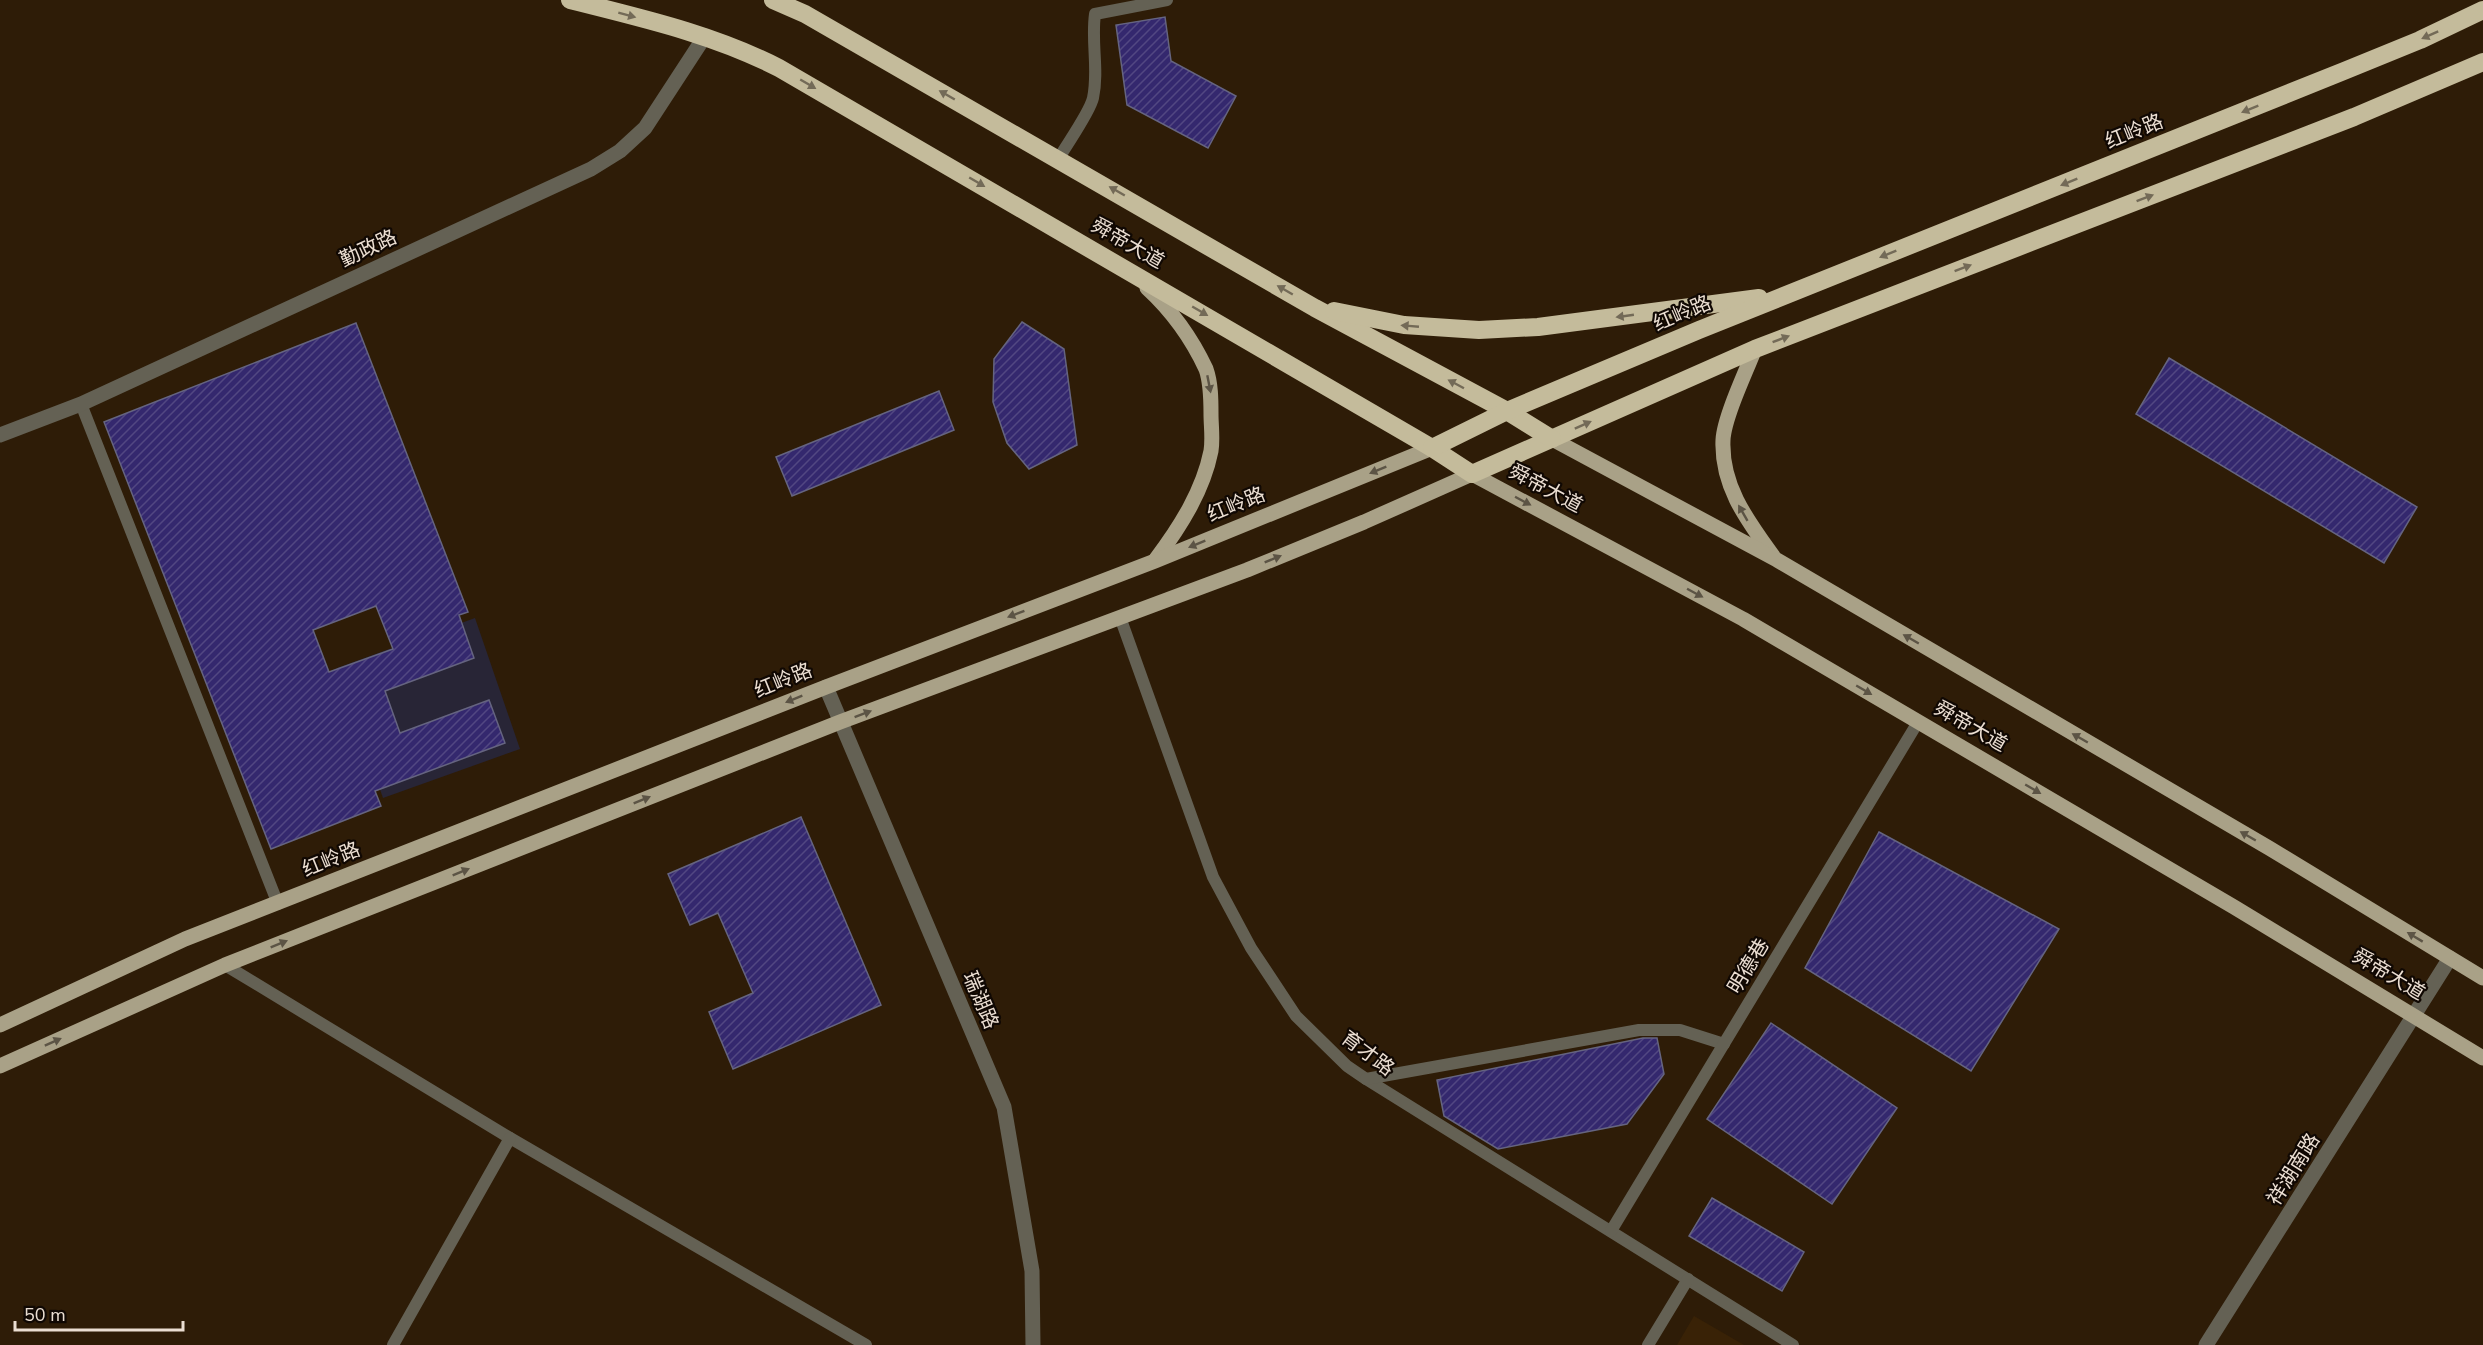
<svg xmlns="http://www.w3.org/2000/svg" width="2483" height="1345" font-family="'Nunito Sans','Noto Sans SC',sans-serif">
  <style>
    .built { fill: #392206 }
    .medical { fill: #282536 }
    .building { fill: url(#building-hatch); stroke: #656480; stroke-width: 1.5; fill-rule: evenodd }
    .lines { fill: none; stroke-linecap: round; stroke-linejoin: round }
    .lane { stroke: #646154; stroke-width: 12 }
    .street { stroke: #646154; stroke-width: 15 }
    .primary { stroke: #a9a187; stroke-width: 15 }
    .highway { stroke: #c4bb9b; stroke-width: 18 }
    .oneway { fill: #736a57 }
    .oneway2 { fill: #5c5445 }
    .labels { text-anchor: middle; stroke-width: 4.5; stroke-linejoin: round; paint-order: stroke }
    .street-label { font-size: 20px; fill: #ebded2; stroke: #100803 }
  </style>
  <defs>
    <pattern id="building-hatch" width="6" height="6" patternUnits="userSpaceOnUse" patternTransform="scale(1.5)"><rect width="6" height="6" fill="#34286e"/><path d="M-1 1l2-2M0 6l6-6M5 7l2-2" fill="none" stroke="#524782"/></pattern>
  </defs>
  <rect width="100%" height="100%" fill="#2e1c07"/>
  <path class="built" d="M1694 1316 1744 1345H1677Z"/>
  <path class="medical" d="M475 618 520 749 383 798 337 668Z"/>
  <g class="building">
    <path d="M1165 17 1171 61 1236 96 1208 148 1127 105 1116 25Z"/>
    <path d="M1022 322 1064 349 1077 445 1029 469 1007 443 993 402 994 359Z"/>
    <path d="M356 323 468 612 459 615 474 658 385 691 400 733 489 700 505 743 375 791 381 806 271 849 104 422ZM376 606 393 649 329 672 313 630Z"/>
    <path d="M2169 358 2417 507 2384 563 2136 414Z"/>
    <path d="M939 391 954 430 792 496 776 457Z"/>
    <path d="M801 817 881 1005 733 1069 709 1012 753 993 718 913 690 925 668 874Z"/>
    <path d="M1879 832 2059 929 1971 1071 1805 968Z"/>
    <path d="M1771 1023 1897 1108 1832 1204 1707 1119Z"/>
    <path d="M1643 1038H1657L1664 1074 1627 1124 1498 1149 1444 1116 1437 1080Z"/>
    <path d="M1712 1198 1804 1252 1782 1291 1689 1236Z"/>
  </g>
  <g class="lines">
    <g class="lane">
      <path d="M1059 158C1067 144 1090 112 1093 98 1099 70 1091 42 1095 14L1167 0"/>
      <path d="M81 404 278 904"/>
      <path d="M1120 617 1213 877 1251 948 1296 1016 1347 1066 1366 1079 1793 1345"/>
      <path d="M225 965 510 1138 866 1345"/>
      <path d="M1366 1079 1639 1030H1680L1724 1044"/>
      <path d="M1611 1231 1918 722"/>
      <path d="M393 1345 510 1138"/>
      <path d="M1648 1345 1688 1279"/>
    </g>
    <g class="street">
      <path d="M0 435 81 404 591 169 620 151 645 128 705 36"/>
      <path d="M826 687 1004 1107 1032 1271 1033 1345"/>
      <path d="M2206 1345 2450 958"/>
    </g>
    <g class="primary">
      <path d="M1147 288C1171 310 1192 339 1206 369 1211 383 1211 400 1211 414 1211 426 1213 439 1211 451 1203 491 1180 527 1156 559"/>
      <path d="M1755 349C1746 371 1724 418 1723 440 1721 486 1747 520 1773 556"/>
      <path d="M1552 439 1777 560 2269 848 2483 978"/>
      <path d="M0 1025 185 939 826 687 1155 561 1432 448"/>
      <path d="M0 1066 225 965 840 722 1247 570 1364 522 1472 474 1743 619 2234 907 2483 1058"/>
    </g>
    <g class="highway">
      <path d="M570 0C641 18 713 34 779 68L1432 448 1472 474 1755 349 2354 117 2483 62"/>
      <path d="M773 0 805 14 1315 308 1507 411 1552 439"/>
      <path d="M1334 311 1404 325 1479 330 1538 327 1759 298"/>
      <path d="M1432 448 1507 411 1699 330 2344 71 2420 40 2483 10"/>
    </g>
  </g>
  <defs><path id="oneway-solid" d="M-6-.8H1V-3.2L6.5 0L1 3.2V.8H-6Z" transform="scale(1.5)"/></defs>
  <g class="oneway">
    <use href="#oneway-solid" transform="translate(627 15) rotate(15)"/>
    <use href="#oneway-solid" transform="translate(2430 35) rotate(156)"/>
    <use href="#oneway-solid" transform="translate(808 84) rotate(30)"/>
    <use href="#oneway-solid" transform="translate(947 95) rotate(-150)"/>
    <use href="#oneway-solid" transform="translate(2250 109) rotate(158)"/>
    <use href="#oneway-solid" transform="translate(977 182) rotate(30)"/>
    <use href="#oneway-solid" transform="translate(2069 182) rotate(158)"/>
    <use href="#oneway-solid" transform="translate(1117 191) rotate(-150)"/>
    <use href="#oneway-solid" transform="translate(2145 198) rotate(-21)"/>
    <use href="#oneway-solid" transform="translate(1888 254) rotate(158)"/>
    <use href="#oneway-solid" transform="translate(1963 268) rotate(-21)"/>
    <use href="#oneway-solid" transform="translate(1285 290) rotate(-150)"/>
    <use href="#oneway-solid" transform="translate(1200 311) rotate(30)"/>
    <use href="#oneway-solid" transform="translate(1625 316) rotate(172)"/>
    <use href="#oneway-solid" transform="translate(1410 326) rotate(-175)"/>
    <use href="#oneway-solid" transform="translate(1781 339) rotate(-21)"/>
    <use href="#oneway-solid" transform="translate(1456 384) rotate(-152)"/>
    <use href="#oneway-solid" transform="translate(1583 425) rotate(-24)"/>
  </g>
  <g class="oneway2">
    <use href="#oneway-solid" transform="translate(1209 384) rotate(79)"/>
    <use href="#oneway-solid" transform="translate(1378 470) rotate(158)"/>
    <use href="#oneway-solid" transform="translate(1523 501) rotate(28)"/>
    <use href="#oneway-solid" transform="translate(1743 513) rotate(-120)"/>
    <use href="#oneway-solid" transform="translate(1197 544) rotate(158)"/>
    <use href="#oneway-solid" transform="translate(1273 559) rotate(-22)"/>
    <use href="#oneway-solid" transform="translate(1695 593) rotate(28)"/>
    <use href="#oneway-solid" transform="translate(1016 614) rotate(159)"/>
    <use href="#oneway-solid" transform="translate(1911 639) rotate(-150)"/>
    <use href="#oneway-solid" transform="translate(1864 690) rotate(30)"/>
    <use href="#oneway-solid" transform="translate(794 699) rotate(158)"/>
    <use href="#oneway-solid" transform="translate(863 714) rotate(-21)"/>
    <use href="#oneway-solid" transform="translate(2080 738) rotate(-150)"/>
    <use href="#oneway-solid" transform="translate(2033 789) rotate(30)"/>
    <use href="#oneway-solid" transform="translate(642 800) rotate(-22)"/>
    <use href="#oneway-solid" transform="translate(2248 836) rotate(-150)"/>
    <use href="#oneway-solid" transform="translate(461 872) rotate(-22)"/>
    <use href="#oneway-solid" transform="translate(2415 937) rotate(-149)"/>
    <use href="#oneway-solid" transform="translate(279 944) rotate(-22)"/>
    <use href="#oneway-solid" transform="translate(53 1042) rotate(-24)"/>
  </g>
  <g class="labels">
    <g class="street-label">
      <text transform="translate(2134 131) rotate(-22)" y="7">红岭路</text>
      <text transform="translate(1128 243) rotate(30)" y="7">舜帝大道</text>
      <text transform="translate(368 248) rotate(-25)" y="7">勤政路</text>
      <text transform="translate(1682 313) rotate(-23)" y="7">红岭路</text>
      <text transform="translate(1546 488) rotate(28)" y="7">舜帝大道</text>
      <text transform="translate(1236 504) rotate(-22)" y="7">红岭路</text>
      <text transform="translate(783 680) rotate(-22)" y="7">红岭路</text>
      <text transform="translate(1971 726) rotate(30)" y="7">舜帝大道</text>
      <text transform="translate(331 859) rotate(-22)" y="7">红岭路</text>
      <text transform="translate(1748 966) rotate(-59)" y="7">明德巷</text>
      <text transform="translate(2389 974) rotate(31)" y="7">舜帝大道</text>
      <text transform="translate(981 1000) rotate(67)" y="7">瑞湖路</text>
      <text transform="translate(1368 1053) rotate(37)" y="7">育才路</text>
      <text transform="translate(2293 1169) rotate(-58)" y="7">祥湖南路</text>
    </g>
  </g>
  <path d="M15 1321v9h168v-9" fill="none" stroke="#ebded2" stroke-width="3"/>
  <text x="24" y="1321" font-size="18" fill="#ebded2" stroke="#100803" stroke-width="4.5" paint-order="stroke">50 m</text>
</svg>
